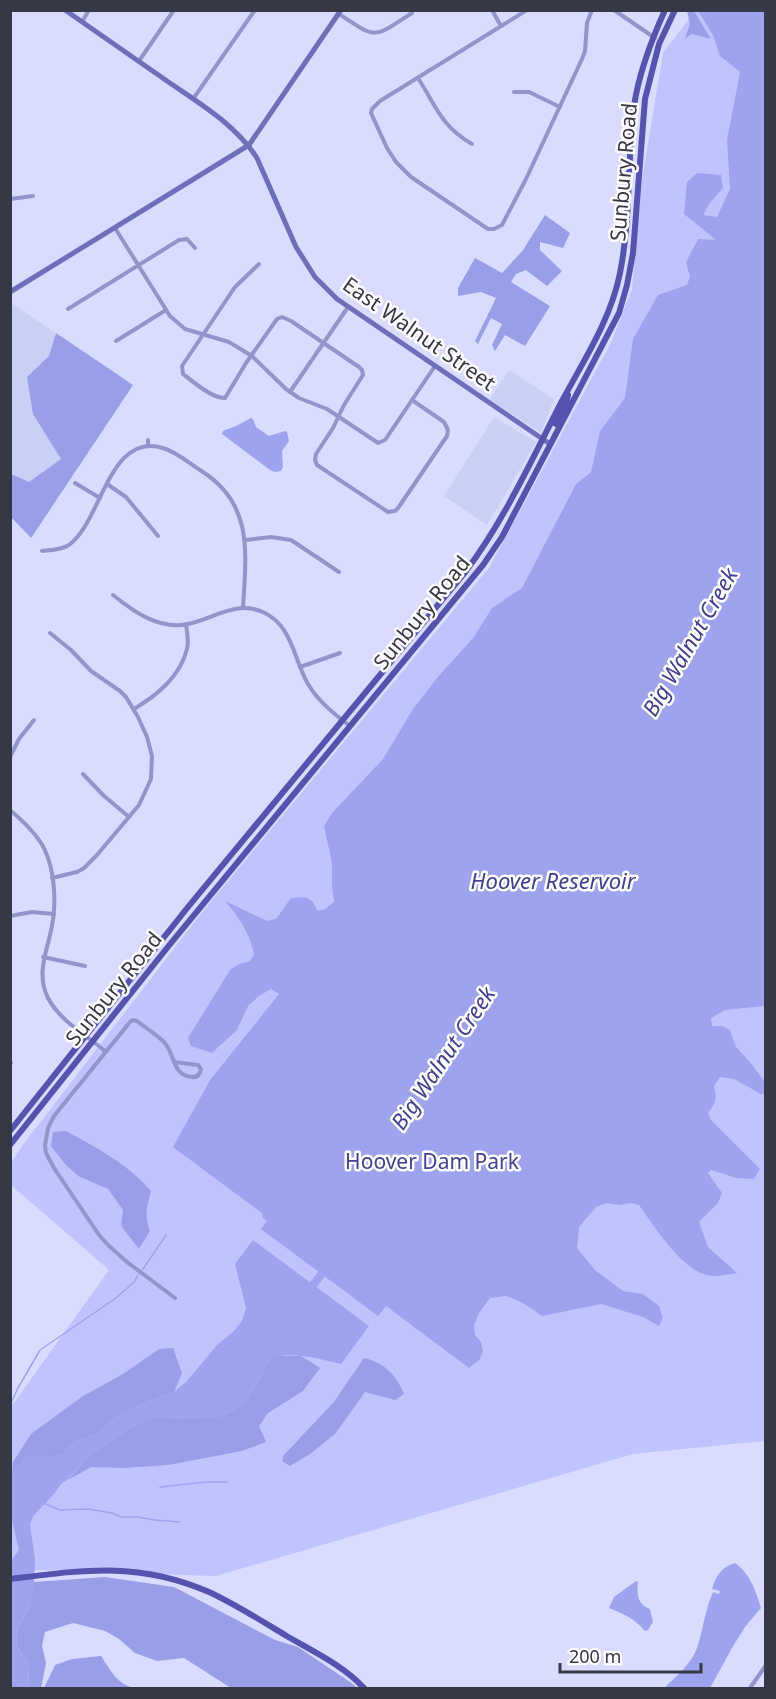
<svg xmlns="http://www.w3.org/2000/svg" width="776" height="1699" font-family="'Noto Sans',sans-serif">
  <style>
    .built { fill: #cacff6 }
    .green { fill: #bfc4fe }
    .forest { fill: #999ee9 }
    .water { fill: #9ea3ef }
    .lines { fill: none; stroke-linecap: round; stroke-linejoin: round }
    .stream { stroke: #9ea3ef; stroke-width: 1.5 }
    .river { stroke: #9ea3ef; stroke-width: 8 }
    .street { stroke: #9195c9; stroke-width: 4 }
    .secondary { stroke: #6d6fbb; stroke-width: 5 }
    .primary { stroke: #5553b0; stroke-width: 6 }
    .labels { text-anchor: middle; stroke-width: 5; stroke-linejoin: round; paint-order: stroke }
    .street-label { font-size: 21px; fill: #373846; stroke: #fff }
    .park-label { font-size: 21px; fill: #444098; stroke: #fff }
    .water-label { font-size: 22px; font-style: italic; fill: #423e95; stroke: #fff }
  </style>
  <rect width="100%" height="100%" fill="#d9dcfe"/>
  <g class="built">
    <path d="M11 303 133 385 31 538 11 517Z"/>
    <path d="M509 370 554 399 541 433 490 399Z"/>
    <path d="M494 417 536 442 487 525 444 496Z"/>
  </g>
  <path class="green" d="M695 11H750L766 21 765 1441 633 1454 216 1576 11 1569V1407L109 1270 11 1185 10 1165 22 1146 203 911 489 568 611 343 632 289 642 180 663 53Z"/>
  <g class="forest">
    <path d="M687 11H694L711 39 692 34 685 38 690 24Z"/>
    <path d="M545 215 570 233 563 248 540 242V250L562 271 547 286 526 270 516 274 511 282 550 306 525 346 505 335 495 351 492 345 502 324 491 318 478 344 475 341 496 298 481 292 458 296V288L475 258 502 273 523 250Z"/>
    <path d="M56 333 133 385 31 538 11 517V474L29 482 61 459 33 414 27 377 49 356Z"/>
    <path d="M66 1131C97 1148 128 1164 151 1191 147 1207 144 1215 150 1231L139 1249 121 1226 123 1210 108 1189 78 1176 65 1164 51 1146 53 1132Z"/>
    <path d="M173 1348 182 1373 174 1392 137 1406 120 1414 98 1433 76 1441 61 1455 45 1458 35 1456 12 1475 13 1462 31 1434 83 1396 123 1374 159 1349Z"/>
    <path d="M276 1356H301L320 1368 303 1391 268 1413 259 1426 266 1442 242 1451 168 1465 123 1468 91 1467 68 1480 89 1456 130 1428 152 1418 220 1417 245 1404 270 1360Z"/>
    <path d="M364 1358C385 1363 396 1375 404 1394L395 1400 365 1392 335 1434 310 1454 290 1466 282 1461 283 1456 333 1403Z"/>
    <path d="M105 1577 174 1587 275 1640 298 1647 353 1684 357 1688H231L184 1658 157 1661 135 1653 119 1639 105 1631 73 1623 45 1632 42 1646 46 1663 41 1688H29L28 1664 16 1644 18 1627 30 1607 34 1582Z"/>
    <path d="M101 1656C111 1671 119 1688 139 1688H44L55 1665 72 1659Z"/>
  </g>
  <g class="water">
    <path d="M698 11H765V1006L725 1010 711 1018 712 1026H722L730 1030 736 1047 750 1062 765 1082V1094H761L734 1079 720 1077 714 1086C717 1100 716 1102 708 1113L711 1120 760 1169 754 1179 736 1178 711 1170 708 1173 722 1193 718 1203 699 1222 708 1247 737 1273C729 1274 720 1276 713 1276 684 1275 654 1226 639 1205L631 1203 619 1205 607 1203 596 1207 579 1227 577 1248 595 1270 623 1291 643 1294 659 1306 663 1318 659 1326 643 1317 601 1304 542 1316 523 1303 506 1296 490 1298 479 1313 474 1325 475 1335 481 1342 483 1351 480 1359 469 1368 386 1306 378 1316 261 1229 267 1221 262 1217 263 1214 173 1147 210 1080 279 994 271 989 259 996 248 1006 237 1030 212 1053 191 1046 188 1038 230 970 239 964 250 961 254 954C250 934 239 917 225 901L267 921 276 919 291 898 306 897 313 902 317 910H324L334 902 332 884V863L324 826 332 813 383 759 413 709 437 678 473 638 492 608 522 588 576 484 591 472 600 431 625 398 633 339 658 295 687 285 690 277 686 262 698 239 716 240 684 214 687 182 697 173 721 175 723 188 709 204 703 215 717 217 730 189 727 140 740 72 720 56 713 35Z"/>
    <path d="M251 418 253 419 256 427 269 436 285 431 287 432 289 441 282 451 283 467 281 471 275 472 270 470 222 434 223 431 236 426Z"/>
    <path d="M253 1240 369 1326 341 1364C322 1360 287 1349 270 1360L245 1404 220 1417 152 1418 130 1428 89 1456 67 1480 61 1484 54 1494 33 1516 30 1525 35 1559 34 1588 30 1607 18 1627 16 1644 28 1664 29 1688H11V1561L19 1550 11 1516 10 1477 24 1457 35 1456 45 1458 61 1455 76 1441 98 1433 120 1414 137 1406 174 1392 187 1381 217 1345 233 1332 242 1321 246 1308 235 1264Z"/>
    <path d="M735 1563C751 1575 755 1589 761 1608L745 1627 732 1648 710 1688H664C676 1677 691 1664 697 1648 703 1630 705 1610 713 1592L719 1594 720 1591 712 1589C716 1576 721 1567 735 1563Z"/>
    <path d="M636 1581 638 1582C637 1594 637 1604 650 1609L653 1622 648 1630 645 1631C635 1619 624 1614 609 1608L614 1597Z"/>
  </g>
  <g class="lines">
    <g class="stream">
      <path d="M143 1269 166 1235"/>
      <path d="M10 1405 18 1388 40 1350 116 1298 134 1282 138 1275"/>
      <path d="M160 1487 206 1482H227"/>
      <path d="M43 1503 60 1510 88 1509 112 1513 121 1517H138L154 1520 180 1522"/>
    </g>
    <path class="river" d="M307 1293 327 1267"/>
    <g class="street">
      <path d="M492 10 501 26"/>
      <path d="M527 10 380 101 372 109 371 113 387 148 396 162 411 177 488 229H494L502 225 526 179 582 59 585 51 587 23 592 10"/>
      <path d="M614 10 655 38"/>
      <path d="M339 14C378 40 373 38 412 13"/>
      <path d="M82 22 89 10"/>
      <path d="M139 61 174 10"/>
      <path d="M418 78C436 106 441 126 472 144"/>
      <path d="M514 92H529L560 107"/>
      <path d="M193 99 255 10"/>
      <path d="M10 199 33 196"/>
      <path d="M115 228 170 316 185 329 229 342 252 356 286 389 299 398 327 409 378 443 385 440 435 366"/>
      <path d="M259 264 235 287 184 363 182 366 183 374C193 382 213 399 225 398L246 363 277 319 282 317 291 321 359 367 362 370 363 375 344 405 333 428 316 454 315 460 317 465 388 512 395 511 398 508 447 436 448 430 444 422 412 400"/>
      <path d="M68 309 179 240 187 239 195 248"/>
      <path d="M116 341 166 310"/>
      <path d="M290 392 348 307"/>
      <path d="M148 440V446"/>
      <path d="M75 483 100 498"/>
      <path d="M107 484 126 497 158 536"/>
      <path d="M246 540 271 537 291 540 339 572"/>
      <path d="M42 551C51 550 61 550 69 545 102 521 109 431 163 448 177 452 190 464 203 472 254 505 246 555 243 608"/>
      <path d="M113 595C134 612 159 630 188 624 213 619 236 600 263 612 293 626 293 658 308 684 318 701 334 714 350 726"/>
      <path d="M50 633 71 650 91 671 120 691 126 697 138 717 147 737 152 756 151 779 139 805 97 855 84 868 77 872 52 878"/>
      <path d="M300 667 340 653"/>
      <path d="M134 709C157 695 180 677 187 649 189 641 187 632 186 625"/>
      <path d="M10 757 19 739 34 720"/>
      <path d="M83 774 103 795 129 817"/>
      <path d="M10 810C23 821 36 833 44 848 56 873 57 908 50 935 45 956 37 976 48 998 60 1021 86 1035 105 1051"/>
      <path d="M10 916 32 912 54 914"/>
      <path d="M43 957 85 966"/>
      <path d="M174 1062 198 1065 201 1069C200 1074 198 1078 192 1077 172 1076 175 1053 164 1042 156 1034 146 1028 137 1021L133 1020 130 1022 54 1116 48 1128 45 1145 46 1153 54 1168 99 1235 108 1245 127 1262 175 1298"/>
      <path d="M10 1063H11"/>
      <path d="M750 1688 766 1665"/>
    </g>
    <g class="secondary">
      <path d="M65 10C99 34 133 57 167 81 199 103 235 124 257 158L296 247 315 277 337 299 550 444"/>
      <path d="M10 292 249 145 341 10"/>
    </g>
    <g class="primary">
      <path d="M556 424 566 404 568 395"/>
      <path d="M10 1131 188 907 466 571C505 519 532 459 562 401 584 360 611 319 620 273 631 218 627 161 634 106 639 72 651 41 665 10"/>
      <path d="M10 1145 171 943 483 565 502 537 619 313 627 285 633 253 645 99 659 44 675 10"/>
      <path d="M10 1579C84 1570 138 1561 209 1592 235 1604 260 1620 285 1635 312 1651 343 1665 364 1688"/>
    </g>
  </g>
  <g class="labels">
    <g class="street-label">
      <text transform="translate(624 172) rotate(-85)" y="7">Sunbury Road</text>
      <text transform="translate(419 334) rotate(35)" y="7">East Walnut Street</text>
      <text transform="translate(422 613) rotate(-51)" y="7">Sunbury Road</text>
      <text transform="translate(114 989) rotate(-51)" y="7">Sunbury Road</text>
    </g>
    <g class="park-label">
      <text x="432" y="1169">Hoover Dam Park</text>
    </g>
    <g class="water-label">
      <text transform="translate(690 642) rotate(-60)" y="8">Big Walnut Creek</text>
      <text x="553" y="889">Hoover Reservoir</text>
      <text transform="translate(443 1058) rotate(-56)" y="8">Big Walnut Creek</text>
    </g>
  </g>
  <rect width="776" height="1699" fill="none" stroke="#373846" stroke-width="24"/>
  <path d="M560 1663v9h141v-9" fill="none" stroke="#373846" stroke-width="3"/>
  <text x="569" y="1663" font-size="18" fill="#373846" stroke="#ffffff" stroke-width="4.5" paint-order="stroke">200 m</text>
</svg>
